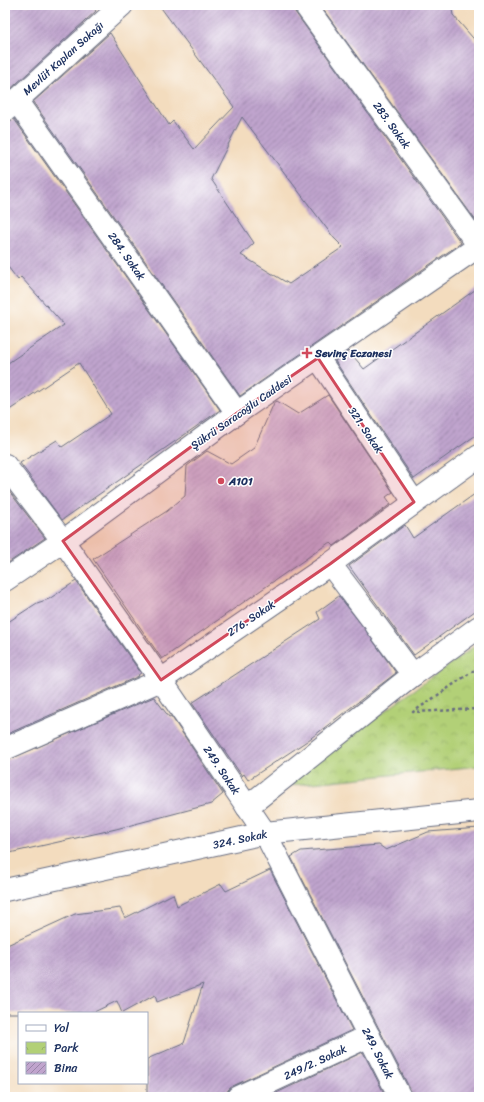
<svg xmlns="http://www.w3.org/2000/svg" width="484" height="1102" font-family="Sriracha,sans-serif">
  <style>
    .park { fill: url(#park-crowns); stroke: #66806a }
    .building { fill: url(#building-hatch); fill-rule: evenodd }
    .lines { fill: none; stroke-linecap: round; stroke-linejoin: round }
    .minor-casing { stroke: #676c80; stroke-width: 24 }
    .path { stroke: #676c80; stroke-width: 2.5; stroke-dasharray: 3 3; stroke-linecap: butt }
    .minor { stroke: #fff; stroke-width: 22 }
    .marked { fill: #d1495b; fill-opacity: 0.2; stroke: #d1495b; stroke-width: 3; stroke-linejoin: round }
    .poi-dot { fill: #d1495b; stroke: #fff; stroke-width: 1.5 }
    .labels { text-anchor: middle; stroke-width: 3; stroke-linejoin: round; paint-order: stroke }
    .street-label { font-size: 11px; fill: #1b2f5e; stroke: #fff }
    .poi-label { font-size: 11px; font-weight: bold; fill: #1b2f5e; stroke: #fff; text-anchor: start }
  </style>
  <defs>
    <pattern id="park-crowns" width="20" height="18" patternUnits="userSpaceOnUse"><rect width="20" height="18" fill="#b2d077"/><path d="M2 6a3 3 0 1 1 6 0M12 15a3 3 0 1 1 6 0" fill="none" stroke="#98b369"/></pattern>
    <pattern id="building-hatch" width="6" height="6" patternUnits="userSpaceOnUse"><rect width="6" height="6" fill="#c0a4cd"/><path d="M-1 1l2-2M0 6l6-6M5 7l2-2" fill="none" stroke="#9b86aa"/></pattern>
  </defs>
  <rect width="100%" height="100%" fill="#fff"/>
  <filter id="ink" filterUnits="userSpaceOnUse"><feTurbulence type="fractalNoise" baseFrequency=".025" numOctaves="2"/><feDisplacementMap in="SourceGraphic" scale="8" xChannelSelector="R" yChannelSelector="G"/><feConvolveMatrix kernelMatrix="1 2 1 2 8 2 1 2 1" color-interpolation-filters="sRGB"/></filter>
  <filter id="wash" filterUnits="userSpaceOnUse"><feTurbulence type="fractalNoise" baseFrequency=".012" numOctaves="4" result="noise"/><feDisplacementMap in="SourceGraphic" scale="16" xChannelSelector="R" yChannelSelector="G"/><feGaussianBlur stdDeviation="0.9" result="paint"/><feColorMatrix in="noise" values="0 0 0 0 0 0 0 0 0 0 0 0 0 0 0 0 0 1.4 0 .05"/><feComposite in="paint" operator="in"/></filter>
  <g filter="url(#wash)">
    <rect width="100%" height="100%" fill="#f3dcbe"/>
    <path class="park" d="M479 643V766L282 786Z"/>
    <g id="blocks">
      <g class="building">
        <path d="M5 5H92L96 11 5 94Z"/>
        <path d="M159 5H293L295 12 461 243 240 396 33 102 110 33 169 125 173 121 194 149 234 107ZM242 117 334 238 343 247 289 284 241 255 254 243 211 179Z"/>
        <path d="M320 5H451L453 15 479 45V225Z"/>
        <path d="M14 119 220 410 62 520 20 463 57 440 62 447 111 414 79 363 5 413V365L64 325 21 277 18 280 5 263V122Z"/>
        <path d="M479 287V433L414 479 335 361 349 351 364 369Z"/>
        <path d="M328 395 393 492 386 497 391 504 334 546 330 542 162 659 93 559 167 511 185 496 187 466 207 451 231 464 254 448 274 403 277 401 298 414Z"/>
        <path d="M5 486 45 538 5 565Z"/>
        <path d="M479 491V608L414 655 349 566 405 525 413 538Z"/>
        <path d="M76 581 141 673 138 675 139 676 5 735V624L37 603 49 599Z"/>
        <path d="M339 596 364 628 396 673 307 741 248 780 244 774 242 776 192 703 320 619 317 612Z"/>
        <path d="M154 697 169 717 171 716 223 794 211 804 116 829 5 854V761Z"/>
        <path d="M479 828V1097H412L411 1091 291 857 301 851 379 845 386 850 428 832Z"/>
        <path d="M270 870 352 1030 233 1086 228 1090 226 1097H147V1059L184 1043 203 984 157 1002 155 995 122 1013 117 1001 92 1013H5V946L75 914 120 908 125 918 173 894 177 906 221 884 226 891Z"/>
        <path d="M363 1052 386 1097H268Z"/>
      </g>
    </g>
  </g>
  <g filter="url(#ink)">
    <use href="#blocks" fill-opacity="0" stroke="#676c80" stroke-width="1"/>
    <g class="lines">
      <defs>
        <g id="minor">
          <path d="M16 100 237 413"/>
          <path d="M6 110 122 5"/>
          <path d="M318 358 414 502"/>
          <path d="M5 465 63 541 161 680 265 833 400 1097"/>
          <path d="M330 564 371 618"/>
          <path d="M5 580 63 541 237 413 479 246 305 5"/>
          <path d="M376 625 413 675"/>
          <path d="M5 749 161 680 330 564 479 456"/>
          <path d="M247 807 413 675 479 627"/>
          <path d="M5 890 265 833 479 811"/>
          <path d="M238 1097 369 1036"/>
        </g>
      </defs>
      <use href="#minor" class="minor-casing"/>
      <path class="path" d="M479 667 413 712 479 709"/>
      <use href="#minor" class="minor"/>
    </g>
  </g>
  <path class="marked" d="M318 358 414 502 330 564 161 680 63 541 237 413Z"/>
  <g class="poi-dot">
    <path d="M305 347h4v4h4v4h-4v4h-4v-4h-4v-4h4z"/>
    <circle cx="221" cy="481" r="4"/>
  </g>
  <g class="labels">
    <g class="street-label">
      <text transform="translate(63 58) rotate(-42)" y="4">Mevlüt Kaplan Sokağı</text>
      <text transform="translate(392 125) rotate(54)" y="4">283. Sokak</text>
      <text transform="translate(127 256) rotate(55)" y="4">284. Sokak</text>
      <text transform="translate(241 412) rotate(-35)" y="4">Şükrü Saracoğlu Caddesi</text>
      <text transform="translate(366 430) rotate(56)" y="4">321. Sokak</text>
      <text transform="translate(251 618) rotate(-34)" y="4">276. Sokak</text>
      <text transform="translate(222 770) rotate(56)" y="4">249. Sokak</text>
      <text transform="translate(240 839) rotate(-12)" y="4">324. Sokak</text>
      <text transform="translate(378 1053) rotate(63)" y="4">249. Sokak</text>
      <text transform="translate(315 1062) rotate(-25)" y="4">249/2. Sokak</text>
    </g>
    <g class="poi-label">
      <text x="315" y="357">Sevinç Eczanesi</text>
      <text x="229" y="485">A101</text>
    </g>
  </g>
  <rect width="484" height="1102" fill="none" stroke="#fff" stroke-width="20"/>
  <rect x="18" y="1012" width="130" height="72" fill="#ffffff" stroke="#a4acbf"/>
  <rect x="26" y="1025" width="20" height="6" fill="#ffffff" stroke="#a4acbf"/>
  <text x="54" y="1032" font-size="12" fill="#1b2f5e">Yol</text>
  <rect x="26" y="1042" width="20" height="12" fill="url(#park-crowns)" stroke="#a4acbf"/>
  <text x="54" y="1052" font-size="12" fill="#1b2f5e">Park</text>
  <rect x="26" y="1062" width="20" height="12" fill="url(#building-hatch)" stroke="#a4acbf"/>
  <text x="54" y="1072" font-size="12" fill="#1b2f5e">Bina</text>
</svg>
